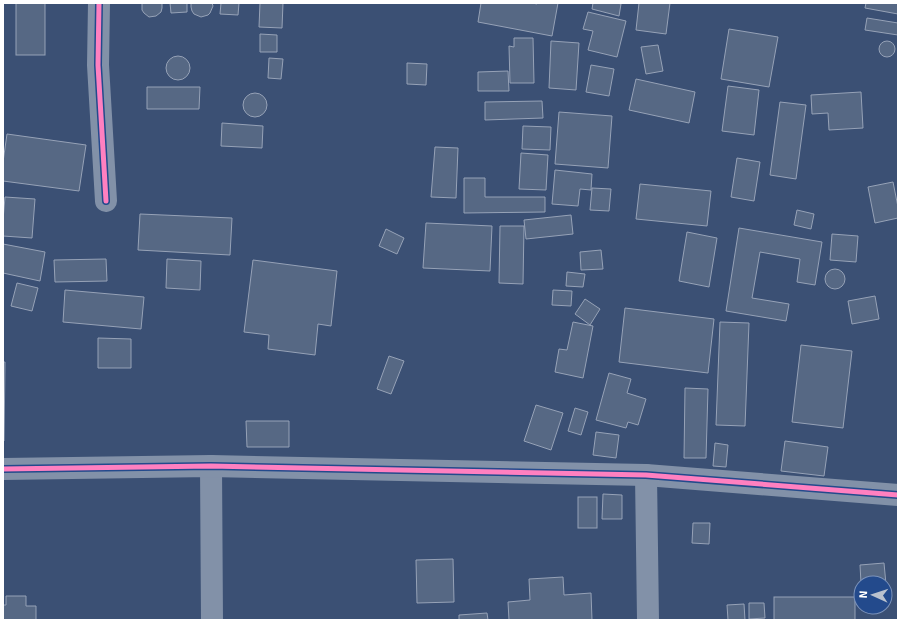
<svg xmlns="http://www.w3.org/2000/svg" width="901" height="623" font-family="Signika,sans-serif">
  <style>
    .building { fill: #566884; stroke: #96a2b7 }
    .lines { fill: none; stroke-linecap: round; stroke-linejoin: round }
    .minor { stroke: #8291a8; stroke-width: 22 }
    .cycleway-casing { stroke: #234a8c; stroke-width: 8 }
    .cycleway { stroke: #ff80c0; stroke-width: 5 }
  </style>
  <rect width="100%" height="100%" fill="#3b5074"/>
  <g class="building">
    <rect x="16" y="3" width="29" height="52"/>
    <path d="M142 3H162V8L161 12 156 16 149 17 144 13 142 10Z"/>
    <path d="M170 3H187V12L171 13Z"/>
    <path d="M191 3H212L213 6 210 13 208 15 201 17 194 14 192 11 191 7Z"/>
    <path d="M221 3H239L238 15 220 14Z"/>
    <path d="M260 3H283L282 28 259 27Z"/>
    <path d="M481 3H532L537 4V3H558L552 36 478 22Z"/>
    <path d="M593 3H617L621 4 619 16 592 9Z"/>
    <path d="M639 3H670L666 34 636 30Z"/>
    <path d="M866 3H898V14L865 8Z"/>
    <path d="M588 12 626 21 617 57 588 50 593 31 583 29Z"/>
    <path d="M867 18 898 23V35L865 30Z"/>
    <path d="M729 29 778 37 769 87 721 79Z"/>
    <path d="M260 34 277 35V52H260Z"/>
    <path d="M514 38H533L534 83H510L509 46 514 47Z"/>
    <path d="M551 41 579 43 576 90 549 88Z"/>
    <circle cx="887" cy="49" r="8"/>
    <path d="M658 45 663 71 646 74 641 47Z"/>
    <circle cx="178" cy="68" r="12"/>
    <path d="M269 58 283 59 281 79 268 78Z"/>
    <path d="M407 63 427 64 426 85 407 84Z"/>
    <path d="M591 65 614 69 609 96 586 92Z"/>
    <path d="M508 71 509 91H478V72Z"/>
    <path d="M636 79 695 92 689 123 629 110Z"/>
    <path d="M728 86 759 90 754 135 722 131Z"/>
    <path d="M147 87H200L199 109H147Z"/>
    <path d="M861 92 863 128 829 130 828 113 812 114 811 95Z"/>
    <circle cx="255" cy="105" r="12"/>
    <path d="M542 101 543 118 485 120V102Z"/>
    <path d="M780 102 806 105 796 179 770 175Z"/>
    <path d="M559 112 612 116 608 168 555 164Z"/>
    <path d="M222 123 263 126 262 148 221 146Z"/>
    <path d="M523 126 551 127 550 150 522 149Z"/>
    <path d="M7 134 86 145 79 191 3 181V162Z"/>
    <path d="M435 147 458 148 456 198 431 197Z"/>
    <path d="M521 153 548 155 546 190 519 189Z"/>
    <path d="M737 158 760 162 754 201 731 197Z"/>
    <path d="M555 170 592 174 591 190 580 189 578 206 552 204Z"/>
    <path d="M464 178H485V197H545V212L464 213Z"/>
    <path d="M893 182 898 207V218L875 223 868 187Z"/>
    <path d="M640 184 711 191 707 226 636 219Z"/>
    <path d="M592 188 611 189 609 211 590 210Z"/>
    <path d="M5 197 35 199 32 238 3 236V220Z"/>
    <path d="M797 210 814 214 811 229 794 225Z"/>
    <path d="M140 214 232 218 230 255 138 250Z"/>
    <path d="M571 215 573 234 526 239 524 220Z"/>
    <path d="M426 223 492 226 490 271 423 268Z"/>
    <path d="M500 226H524L523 284 499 283Z"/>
    <path d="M739 228 822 242 815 285 797 282 800 259 760 252 752 298 789 304 786 321 726 311Z"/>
    <path d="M386 229 404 238 397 254 379 246Z"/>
    <path d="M687 232 717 238 709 287 679 281Z"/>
    <path d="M832 234 858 236 856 262 830 260Z"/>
    <path d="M3 244 45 252 40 281 3 273Z"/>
    <path d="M601 250 603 269 581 270 580 252Z"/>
    <path d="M106 259 107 281 55 282 54 260Z"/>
    <path d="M167 259 201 261 200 290 166 288Z"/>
    <path d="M253 260 337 271 331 326 318 324 315 355 268 349 269 335 244 332Z"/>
    <circle cx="835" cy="279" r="10"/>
    <path d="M567 272 585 274 583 287 566 286Z"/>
    <path d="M17 283 38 288 32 311 11 306Z"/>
    <path d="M65 290 144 297 141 329 63 322Z"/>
    <path d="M553 290 572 291 571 306 552 305Z"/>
    <path d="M875 296 879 319 852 324 848 301Z"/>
    <path d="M585 299 600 309 590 325 575 314Z"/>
    <path d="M625 308 714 319 708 373 619 362Z"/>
    <path d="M573 322 593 326 583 378 555 372 559 349 567 350Z"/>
    <path d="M720 322 749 323 745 426 716 425Z"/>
    <path d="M98 338 131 339V368H98Z"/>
    <path d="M801 345 852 351 843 428 792 422Z"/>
    <path d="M389 356 404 361 391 394 377 389Z"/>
    <path d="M3 362H5L4 441H3Z"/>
    <path d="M609 373 631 379 627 393 646 399 638 425 628 422 626 428 596 420Z"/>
    <path d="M685 388 708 389 706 458H684Z"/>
    <path d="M536 405 563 413 551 450 524 441Z"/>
    <path d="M575 408 588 412 581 435 568 431Z"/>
    <path d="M246 421H289V447H247Z"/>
    <path d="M596 432 619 435 616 458 593 455Z"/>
    <path d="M785 441 828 447 824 476 781 471Z"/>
    <path d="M715 443 728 445 726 467 713 466Z"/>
    <path d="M603 494 622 495V519H602Z"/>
    <rect x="578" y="497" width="19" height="31"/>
    <path d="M693 523H710L709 544 692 543Z"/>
    <path d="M453 559 454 602 417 603 416 560Z"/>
    <path d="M884 563 887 595H885V583H861L860 565Z"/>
    <path d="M563 577 564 595 591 593 592 620H509L508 602 530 600 529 579Z"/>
    <path d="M6 596H26V606H36V620H3V605H6Z"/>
    <rect x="774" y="597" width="81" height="23"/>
    <path d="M749 603H764L765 618 749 619Z"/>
    <path d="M744 604 745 620H728L727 605Z"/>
    <path d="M487 613 488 620H459V615Z"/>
  </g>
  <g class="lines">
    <g class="minor">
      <path d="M99 3 98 65 106 201"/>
      <path d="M211 466 212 620"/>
      <path d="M3 469 211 466 646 475 898 495"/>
      <path d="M646 475 648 620"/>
    </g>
    <defs>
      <g id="cycleway">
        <path d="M99 3 98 65 106 201"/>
        <path d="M3 469 211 466 646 475 898 495"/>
      </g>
    </defs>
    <use href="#cycleway" class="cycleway-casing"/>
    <use href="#cycleway" class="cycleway"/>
  </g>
  <rect width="901" height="623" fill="none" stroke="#ffffff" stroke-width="8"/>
  <g transform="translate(873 595) rotate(273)"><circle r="19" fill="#234a8c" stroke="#7b92ba"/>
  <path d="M0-3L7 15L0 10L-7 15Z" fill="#bac2ce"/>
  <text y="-6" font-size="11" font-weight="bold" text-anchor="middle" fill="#ffffff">N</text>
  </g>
</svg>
